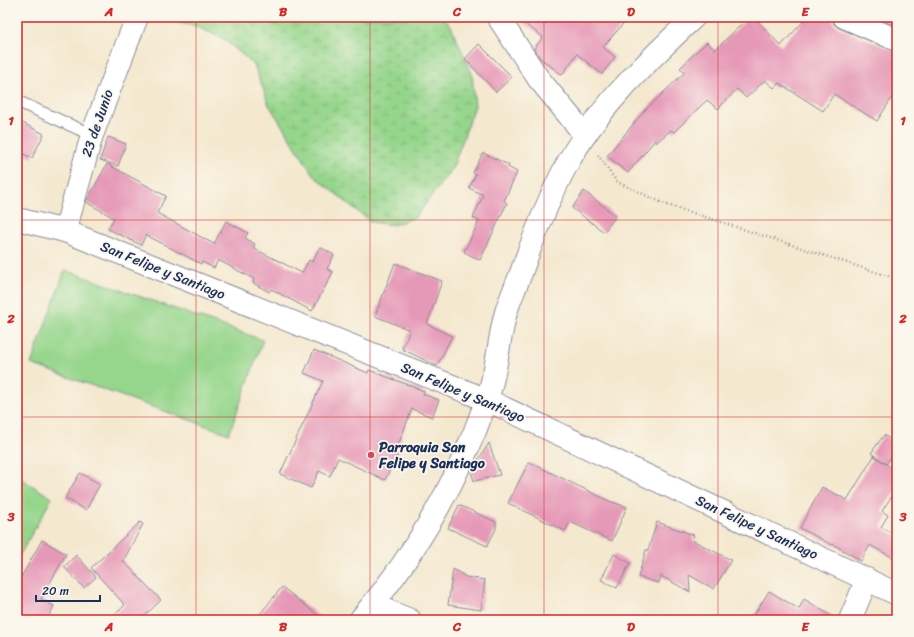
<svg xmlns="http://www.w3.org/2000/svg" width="914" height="637" font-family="Sriracha,sans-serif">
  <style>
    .wetland { fill: url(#wetland-marsh); stroke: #588275 }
    .park { fill: #96d68c; stroke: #588275 }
    .building { fill: #e699b7 }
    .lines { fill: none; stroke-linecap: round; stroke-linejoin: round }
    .service-casing { stroke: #888c96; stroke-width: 13 }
    .minor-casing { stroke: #888c96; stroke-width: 24 }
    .tertiary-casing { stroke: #888c96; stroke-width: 24 }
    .path { stroke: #888c96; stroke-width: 2.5; stroke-dasharray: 1 3; stroke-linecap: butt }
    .service { stroke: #fff; stroke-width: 11 }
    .minor { stroke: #fff; stroke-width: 22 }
    .tertiary { stroke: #fff; stroke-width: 22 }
    .grid { fill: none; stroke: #d62828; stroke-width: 1; stroke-opacity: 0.55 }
    .poi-dot { fill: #d1495b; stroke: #fbf7ec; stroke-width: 1.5 }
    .labels { text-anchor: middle; stroke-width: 3.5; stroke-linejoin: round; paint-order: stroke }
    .street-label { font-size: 14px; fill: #1b2f5e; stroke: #fbf7ec }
    .poi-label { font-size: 14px; font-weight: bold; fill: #1b2f5e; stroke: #fbf7ec; text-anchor: start }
    .neatline { fill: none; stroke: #d62828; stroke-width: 1.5 }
    .grid-label { font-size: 13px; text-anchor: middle; font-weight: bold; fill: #d62828 }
  </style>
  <defs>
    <pattern id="wetland-marsh" width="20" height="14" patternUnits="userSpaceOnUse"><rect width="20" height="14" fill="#96d68c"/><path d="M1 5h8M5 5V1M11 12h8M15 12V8" fill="none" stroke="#81b87b"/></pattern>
  </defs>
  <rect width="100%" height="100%" fill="#fbf7ec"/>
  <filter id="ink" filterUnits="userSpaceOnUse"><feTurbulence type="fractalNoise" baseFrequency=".025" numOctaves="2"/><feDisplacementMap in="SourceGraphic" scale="8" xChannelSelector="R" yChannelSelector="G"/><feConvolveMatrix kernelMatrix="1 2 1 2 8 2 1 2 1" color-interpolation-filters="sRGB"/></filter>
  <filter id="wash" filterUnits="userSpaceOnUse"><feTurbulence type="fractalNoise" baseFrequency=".012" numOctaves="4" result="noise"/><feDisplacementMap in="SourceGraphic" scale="16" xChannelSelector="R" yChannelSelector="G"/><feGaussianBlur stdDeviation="0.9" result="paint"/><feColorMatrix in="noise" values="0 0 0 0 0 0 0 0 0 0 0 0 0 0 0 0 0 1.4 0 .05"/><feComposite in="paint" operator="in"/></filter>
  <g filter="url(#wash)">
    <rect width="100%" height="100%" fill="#f4e8cf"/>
    <path class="wetland" d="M151 17H443L451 26 472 74 475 106 453 167 416 217 394 225 371 222 314 176 269 105 254 65 224 39 195 26 150 18Z"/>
    <g class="park">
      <path d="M65 270 263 340 229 434 31 364Z"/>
      <path d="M17 476 52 498 17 560Z"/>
    </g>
    <g id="blocks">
      <g class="building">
        <path d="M515 17H629L603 47 615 57 602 74 577 54 562 75 540 58 534 49 543 37Z"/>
        <path d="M749 17H754L781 46 807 17H832L834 24 839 28 897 52V90L877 121 834 94 823 111 779 83 774 88 765 80 746 98 737 89 718 109 707 100 674 132 671 130 657 142 655 140 628 173 607 156 644 111 685 72 680 68 696 52 707 42 715 50Z"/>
        <path d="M875 17H897V22L895 26Z"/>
        <path d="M479 44 512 77 496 92 465 59Z"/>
        <path d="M17 120 44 134 32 158 17 151Z"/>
        <path d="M108 137 126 144 118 166 100 160Z"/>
        <path d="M483 153 509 165 508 167 517 172 504 201 507 203 480 260 464 252 479 221 473 218 483 195 469 188 476 174 473 173Z"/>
        <path d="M107 164 166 196 157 213 214 244 226 221 248 233 245 238 255 244 253 248 302 273 309 260 312 262 320 247 334 255 327 269 333 272 312 311 271 289 269 292 253 283 254 279 218 260 214 268 202 262 201 264 146 235 141 245 108 229 114 218 86 202Z"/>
        <path d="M584 191 616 216 604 232 572 208Z"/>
        <path d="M395 263 442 281 427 324 452 336 437 366 402 349 410 330 375 316Z"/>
        <path d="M314 350 368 373 369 370 424 391 423 394 439 400 432 417 412 409 397 448 400 449 385 480 338 458 330 476 319 471 311 488 280 474 323 381 304 373Z"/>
        <path d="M884 435 897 444V449L886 464 871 453Z"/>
        <path d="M489 443 500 475 474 481 471 471Z"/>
        <path d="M874 456 897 471V488L882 511 888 515 881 527 897 536V560L870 545 861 561 833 544 832 545 800 528 822 487 847 500Z"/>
        <path d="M529 462 609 501 627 507 612 541 570 522 565 531 508 503Z"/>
        <path d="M80 473 100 484 86 510 65 498Z"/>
        <path d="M459 505 496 522V529L487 546 448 528Z"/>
        <path d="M140 522 143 524 123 561 161 600 140 620H109L125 605 91 568Z"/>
        <path d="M657 522 694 535 692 540 731 560 714 589 689 575 690 592 661 576 659 583 638 577 646 550H648Z"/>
        <path d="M42 540 66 554 41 599 54 606 47 620H17V584Z"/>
        <path d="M614 554 630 563 617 588 601 580Z"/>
        <path d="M76 555 96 577 84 588 64 567Z"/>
        <path d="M453 569 466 577 485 580 481 610 448 605Z"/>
        <path d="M282 587 324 620H255Z"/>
        <path d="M769 591 799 609 804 599 838 620H751Z"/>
      </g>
    </g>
  </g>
  <g filter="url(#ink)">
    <use href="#blocks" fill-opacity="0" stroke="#888c96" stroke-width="1"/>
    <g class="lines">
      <defs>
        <path id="service" d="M17 101 92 135"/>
        <g id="minor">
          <path d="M498 17 538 78 585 135"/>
          <path d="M844 17 897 40"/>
          <path d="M17 219 65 231 487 400 897 594"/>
          <path d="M65 231 92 135 137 17"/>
          <path d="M373 605 410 620"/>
          <path d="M850 620 867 579"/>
        </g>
        <path id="tertiary" d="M360 620C414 556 458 481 486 402 497 374 498 341 506 312 510 299 516 286 521 273 534 236 548 200 566 166 597 108 647 62 694 17"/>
      </defs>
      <use href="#service" class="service-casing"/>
      <use href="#minor" class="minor-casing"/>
      <use href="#tertiary" class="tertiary-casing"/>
      <path class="path" d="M598 155 617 182 665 204 897 279"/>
      <use href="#service" class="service"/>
      <use href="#minor" class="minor"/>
      <use href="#tertiary" class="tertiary"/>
    </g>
  </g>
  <path class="grid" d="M196 17V620M370 17V620M544 17V620M718 17V620M17 220H897M17 417H897"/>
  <circle class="poi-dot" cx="371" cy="455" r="4"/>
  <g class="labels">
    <g class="street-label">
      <text transform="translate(97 123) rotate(-71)" y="5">23 de Junio</text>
      <text transform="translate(163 270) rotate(22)" y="5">San Felipe y Santiago</text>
      <text transform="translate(463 392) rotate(23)" y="5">San Felipe y Santiago</text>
      <text transform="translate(757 527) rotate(25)" y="5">San Felipe y Santiago</text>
    </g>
    <g class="poi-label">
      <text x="379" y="452">Parroquia San<tspan x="379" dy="16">Felipe y Santiago</tspan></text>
    </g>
  </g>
  <rect width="914" height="637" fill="none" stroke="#fbf7ec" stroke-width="44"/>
  <path d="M36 595v6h64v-6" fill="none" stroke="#1b2f5e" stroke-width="2"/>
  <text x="42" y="595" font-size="12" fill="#1b2f5e" stroke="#fbf7ec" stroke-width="3" paint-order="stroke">20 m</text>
  <rect x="22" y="22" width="870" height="593" class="neatline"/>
  <g class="grid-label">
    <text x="109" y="16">A</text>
    <text x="283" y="16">B</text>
    <text x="457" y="16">C</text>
    <text x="631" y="16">D</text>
    <text x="805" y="16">E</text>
    <text x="11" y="125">1</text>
    <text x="903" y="125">1</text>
    <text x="11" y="323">2</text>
    <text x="903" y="323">2</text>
    <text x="11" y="521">3</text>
    <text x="903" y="521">3</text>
    <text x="109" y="631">A</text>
    <text x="283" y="631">B</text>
    <text x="457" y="631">C</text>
    <text x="631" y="631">D</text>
    <text x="805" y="631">E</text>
  </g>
</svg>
